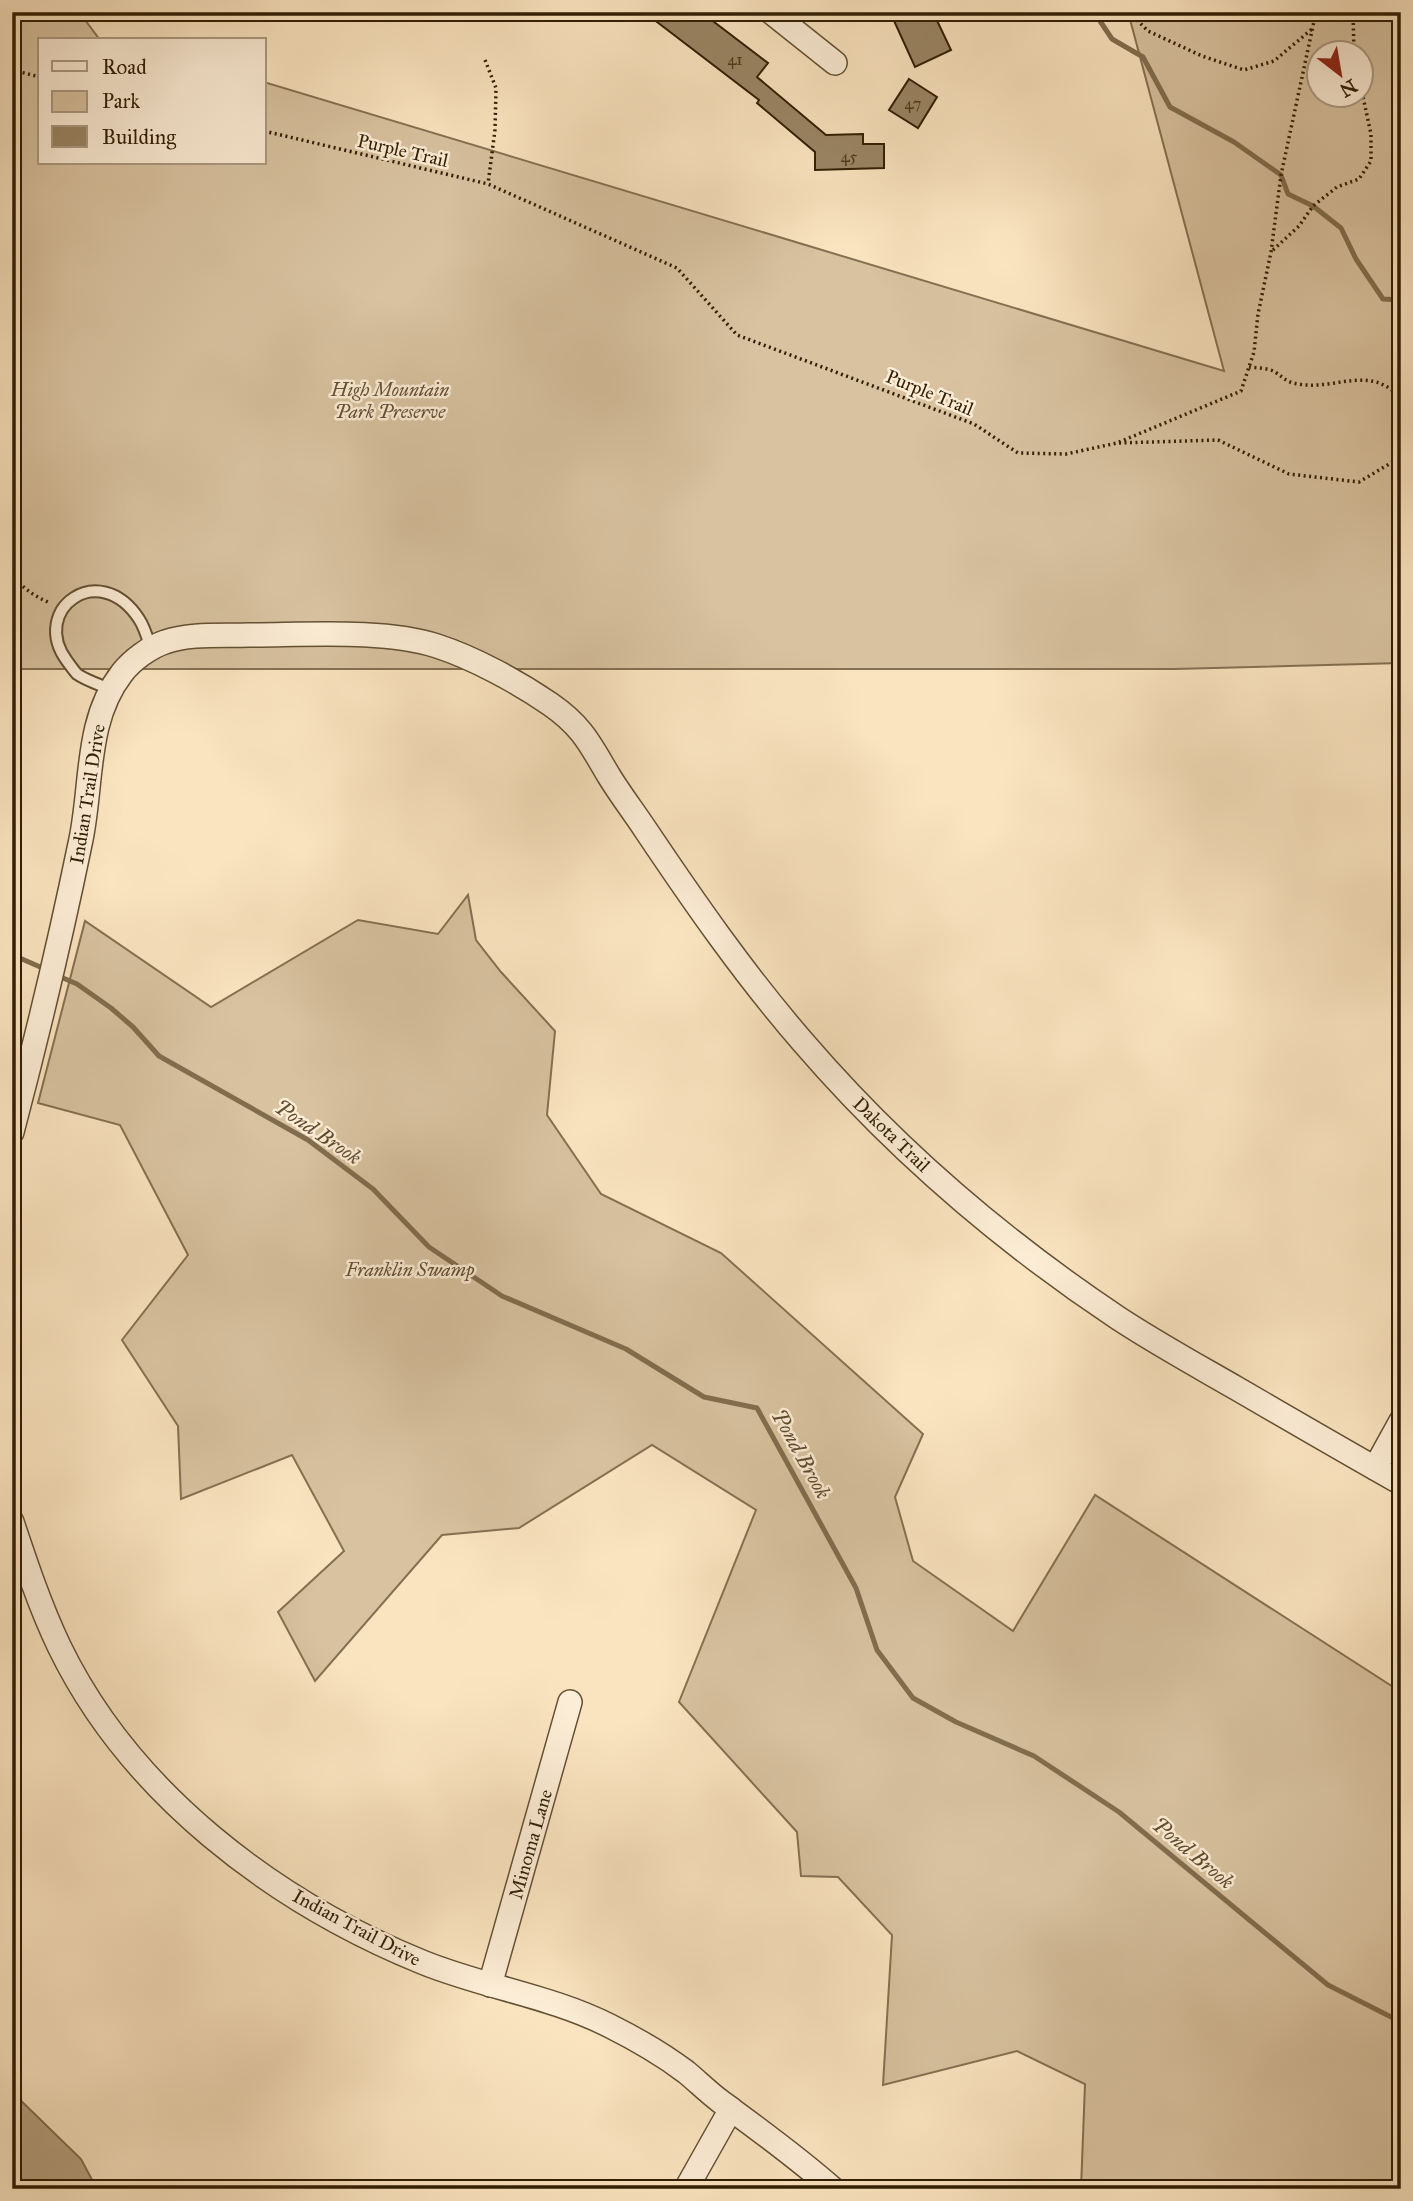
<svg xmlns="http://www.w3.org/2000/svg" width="1413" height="2201" font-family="'IM FELL Great Primer',serif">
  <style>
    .green { fill: #d8c2a0; stroke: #847052; stroke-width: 2; fill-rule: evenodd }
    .water { fill: #b6a180; stroke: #816d4e; stroke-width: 2 }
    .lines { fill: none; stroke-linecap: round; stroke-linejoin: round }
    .stream { stroke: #816d4e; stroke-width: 5 }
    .building { fill: #9a8565; stroke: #311e03; stroke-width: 2 }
    .lane-casing { stroke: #635032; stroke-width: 14 }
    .street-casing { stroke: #635032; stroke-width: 26 }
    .path { stroke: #311e03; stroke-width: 3.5; stroke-dasharray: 2 3.5; stroke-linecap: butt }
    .lane { stroke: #fcedd6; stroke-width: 10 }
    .street { stroke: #fcedd6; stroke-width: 23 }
    .labels { text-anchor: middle; stroke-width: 5; stroke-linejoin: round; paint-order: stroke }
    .number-label { font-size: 16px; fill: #4b381c }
    .street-label { font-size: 19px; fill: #311e03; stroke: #fcedd6 }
    .park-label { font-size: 19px; font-style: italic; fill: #634f32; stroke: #fcedd6 }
    .water-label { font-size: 21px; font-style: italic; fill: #604c2f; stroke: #fcedd6 }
  </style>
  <rect width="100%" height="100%" fill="#fae4c0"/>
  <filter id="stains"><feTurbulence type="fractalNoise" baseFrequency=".00286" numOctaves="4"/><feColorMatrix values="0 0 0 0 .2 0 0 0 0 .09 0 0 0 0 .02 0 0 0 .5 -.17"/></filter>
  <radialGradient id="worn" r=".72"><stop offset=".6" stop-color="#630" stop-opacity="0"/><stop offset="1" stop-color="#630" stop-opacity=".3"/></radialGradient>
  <g class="green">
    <path d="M12 12H79L100 40H40V163H264V82L1224 371 1128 12H1401V663L1175 669H12ZM1318 52H1360V94H1318Z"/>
    <path d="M468 895 476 940 501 972 555 1031 547 1115 601 1194 721 1253 923 1434 895 1497 913 1561 1013 1631 1095 1495 1401 1692V2189H1081L1085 2084 1017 2051 883 2085 892 1935 838 1877 801 1876 797 1832 679 1702 756 1510 652 1445 519 1528 442 1535 315 1681 278 1612 344 1551 292 1455 181 1499 178 1426 122 1340 188 1255 120 1125 38 1103 85 921 211 1007 358 920 438 934Z"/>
  </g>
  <path class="water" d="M12 2092 81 2159 97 2189H12Z"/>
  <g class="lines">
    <g class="stream">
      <path d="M1094 12 1112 39 1143 57 1170 107 1234 142 1281 175 1288 194 1313 206 1341 228 1356 259 1383 299 1401 300"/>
      <path d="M12 958 22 959 47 970"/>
      <path d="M56 975 77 984 111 1008 133 1027 159 1056 308 1140 373 1189 429 1247 502 1296 626 1349 704 1397 757 1408 856 1588 877 1650 913 1698 956 1722 1034 1756 1119 1812 1328 1985 1401 2022"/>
    </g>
  </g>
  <g class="building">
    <path d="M644 12H701L768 63 757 77 826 135 863 134V144H884V168L815 170V152L757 103 759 100Z"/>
    <path d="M890 12H933L951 50 915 67Z"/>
    <path d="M909 79 937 97 918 128 889 110Z"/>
  </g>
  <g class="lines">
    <defs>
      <path id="lane" d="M112 690C101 685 87 681 77 674 74 671 70 665 67 661 29 610 99 558 139 619 145 628 148 640 151 649"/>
      <g id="street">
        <path d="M771 12 835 63"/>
        <path d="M12 1132C37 1037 60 941 80 844 93 787 84 722 122 673 132 660 150 647 165 642 190 633 222 636 249 635 305 635 385 629 437 646 474 658 518 682 550 704 582 726 590 744 609 776 620 794 633 811 645 829 694 902 744 974 802 1041 893 1147 1001 1240 1118 1318 1156 1343 1196 1365 1236 1388 1291 1420 1346 1452 1401 1483"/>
        <path d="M1375 1468 1401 1421"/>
        <path d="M12 1522C26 1564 40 1606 59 1646 130 1793 273 1901 422 1962 483 1987 551 1996 610 2026 636 2039 662 2054 686 2072 697 2081 708 2092 720 2101 758 2129 797 2157 833 2189"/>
        <path d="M490 1985 570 1702"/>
        <path d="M686 2189 731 2109"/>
      </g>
    </defs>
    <use href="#lane" class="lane-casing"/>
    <use href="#street" class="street-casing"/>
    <g class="path">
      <path d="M1129 12 1148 31 1202 56 1244 70 1274 61 1312 29"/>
      <path d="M1353 12 1354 52"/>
      <path d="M485 60 496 88 495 130 488 184"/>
      <path d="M12 70 40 77"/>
      <path d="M264 131 488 184 677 268 737 335 974 424 1018 453 1066 454 1117 443 1241 391 1254 352 1258 314 1271 252 1281 175 1316 12"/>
      <path d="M1273 250 1299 226 1313 206 1337 187 1359 179 1371 161V134L1360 83"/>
      <path d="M1249 367C1256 368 1269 368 1275 372 1284 378 1286 382 1298 384 1335 391 1371 363 1401 399"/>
      <path d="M1119 443 1218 440 1289 474 1359 482 1401 457"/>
      <path d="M12 574C22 588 34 596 50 603"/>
    </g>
    <use href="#lane" class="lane"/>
    <use href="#street" class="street"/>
  </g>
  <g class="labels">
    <g class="number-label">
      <text x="735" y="65">41</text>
      <text x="913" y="109">47</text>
      <text x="849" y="162">45</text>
    </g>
    <g class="street-label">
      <text transform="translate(403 150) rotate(13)" y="7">Purple Trail</text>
      <text transform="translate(930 392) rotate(22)" y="7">Purple Trail</text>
      <text transform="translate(87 794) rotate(-81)" y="7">Indian Trail Drive</text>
      <text transform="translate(892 1134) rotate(44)" y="7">Dakota Trail</text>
      <text transform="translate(530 1844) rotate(-74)" y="7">Minoma Lane</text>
      <text transform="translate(357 1927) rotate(28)" y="7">Indian Trail Drive</text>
    </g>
    <g class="park-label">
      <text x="390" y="396">High Mountain<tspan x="390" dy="22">Park Preserve</tspan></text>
      <text x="410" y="1276">Franklin Swamp</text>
    </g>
    <g class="water-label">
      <text transform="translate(318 1132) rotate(34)" y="7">Pond Brook</text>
      <text transform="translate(801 1454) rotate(61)" y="7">Pond Brook</text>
      <text transform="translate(1193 1853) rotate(40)" y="7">Pond Brook</text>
    </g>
  </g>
  <rect width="1413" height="2201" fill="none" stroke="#fae4c0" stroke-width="42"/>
  <rect x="14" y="14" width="1385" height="2173" fill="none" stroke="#311e03" stroke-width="3.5"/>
  <rect x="21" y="21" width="1371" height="2159" fill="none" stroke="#311e03" stroke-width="2"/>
  <rect x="38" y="38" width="228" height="126" fill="#fcedd6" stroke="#ab9a82" stroke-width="2"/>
  <rect x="52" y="61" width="35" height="10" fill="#fcedd6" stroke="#ab9a82" stroke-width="2"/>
  <text x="102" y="74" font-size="21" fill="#311e03">Road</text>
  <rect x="52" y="91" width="35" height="21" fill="#d8c2a0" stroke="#ab9a82" stroke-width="2"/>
  <text x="102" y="108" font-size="21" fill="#311e03">Park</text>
  <rect x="52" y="126" width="35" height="21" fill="#9a8565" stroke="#ab9a82" stroke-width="2"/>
  <text x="102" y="144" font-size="21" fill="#311e03">Building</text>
  <g transform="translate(1340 74) rotate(149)"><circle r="33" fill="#fcedd6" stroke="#ab9a82" stroke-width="2"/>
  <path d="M0-5L12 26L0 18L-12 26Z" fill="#8f2418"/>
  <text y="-10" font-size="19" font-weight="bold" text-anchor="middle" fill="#311e03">N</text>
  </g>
  <rect width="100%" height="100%" filter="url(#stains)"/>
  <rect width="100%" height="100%" fill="url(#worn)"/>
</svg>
